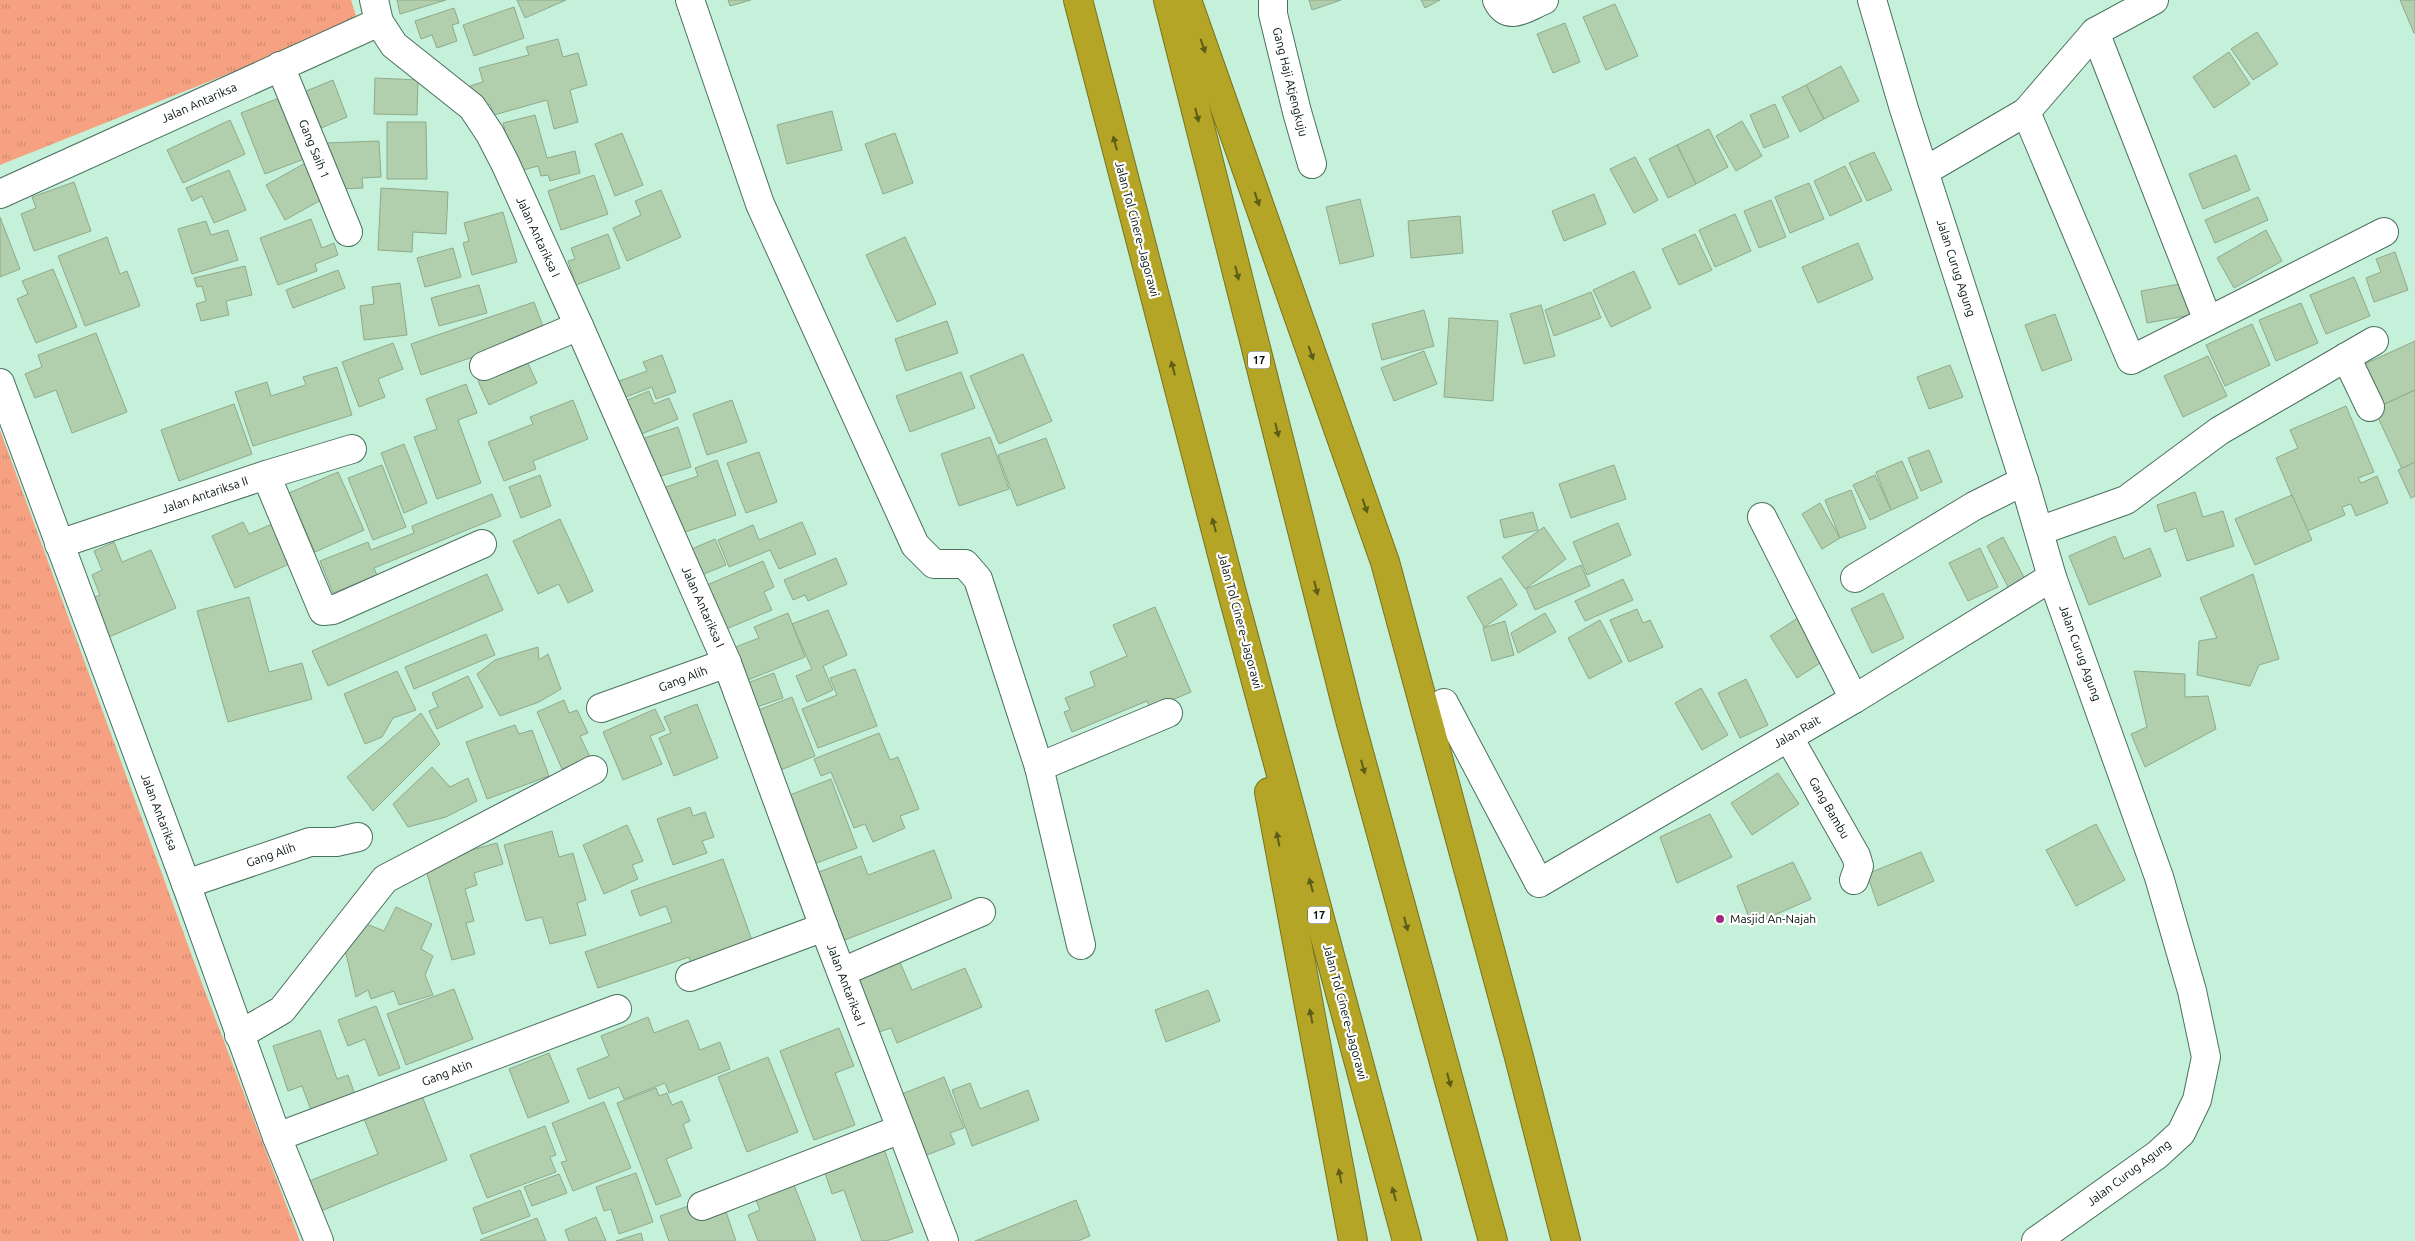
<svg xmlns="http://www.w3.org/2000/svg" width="2415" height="1241" font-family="Ubuntu,sans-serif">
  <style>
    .grass { fill: url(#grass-tufts) }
    .building { fill: #b1cead; stroke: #8eaa8b }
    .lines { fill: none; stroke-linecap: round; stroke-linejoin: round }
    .street-casing { stroke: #4a715e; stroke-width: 30 }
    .secondary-casing { stroke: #4a715e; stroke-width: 30 }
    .highway-casing { stroke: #77731e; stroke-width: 30 }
    .street { stroke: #fff; stroke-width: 28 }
    .secondary { stroke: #fff; stroke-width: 28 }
    .highway { stroke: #b4a527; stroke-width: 28 }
    .oneway { fill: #5d5d1a }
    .poi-dot { fill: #a1277e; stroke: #fff; stroke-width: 2 }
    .labels { text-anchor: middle; stroke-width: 4.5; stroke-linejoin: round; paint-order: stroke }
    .shield { fill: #fff; stroke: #515b56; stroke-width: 1 }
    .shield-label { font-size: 11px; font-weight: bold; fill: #06150e }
    .street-label { font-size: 12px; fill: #06150e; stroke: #fff }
    .poi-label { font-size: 12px; fill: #06150e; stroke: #fff; text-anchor: start }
  </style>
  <defs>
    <pattern id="grass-tufts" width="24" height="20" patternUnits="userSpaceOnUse" patternTransform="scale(1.25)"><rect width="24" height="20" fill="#f6a282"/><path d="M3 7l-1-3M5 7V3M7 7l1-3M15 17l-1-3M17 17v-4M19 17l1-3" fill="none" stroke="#d18b6f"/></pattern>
  </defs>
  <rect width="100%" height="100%" fill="#c5f0d9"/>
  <g class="grass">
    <path d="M0 0H351L358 22 0 165Z"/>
    <path d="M0 430 203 986 300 1241H0Z"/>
  </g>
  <g class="building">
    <path d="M397 0H446L400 14Z"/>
    <path d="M517 0H566L525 18Z"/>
    <path d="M728 0H751L730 6Z"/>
    <path d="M1309 0H1341L1312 10Z"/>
    <path d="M1421 0H1440L1425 8Z"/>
    <path d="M2400 0H2415V33H2414Z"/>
    <path d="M1615 4 1638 56 1606 70 1583 17Z"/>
    <path d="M514 7 524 38 474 56 463 25Z"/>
    <path d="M454 8 459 23 452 25 457 41 437 48 432 35 421 39 415 21Z"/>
    <path d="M1565 23 1580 62 1553 73 1537 34Z"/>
    <path d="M2257 32 2278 64 2253 80 2231 49Z"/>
    <path d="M558 39 563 57 578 53 587 85 570 90 578 122 554 129 547 100 494 115 490 104 476 108 470 86 483 82 479 68 529 55 526 47Z"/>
    <path d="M2229 52 2250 84 2214 108 2193 77Z"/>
    <path d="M1841 66 1859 101 1824 119 1806 85Z"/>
    <path d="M375 78 418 80 417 115 374 114Z"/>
    <path d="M333 80 347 117 314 131 299 94Z"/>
    <path d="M1806 85 1824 119 1800 132 1782 97Z"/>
    <path d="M279 98 304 159 265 174 241 113Z"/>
    <path d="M1775 104 1789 137 1764 148 1750 115Z"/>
    <path d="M832 111 842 150 787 164 777 125Z"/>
    <path d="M535 115 547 158 575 151 580 173 550 181 548 175 541 176 538 166 516 172 503 123Z"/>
    <path d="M230 120 245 154 183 183 167 150Z"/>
    <path d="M1742 121 1762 156 1736 171 1716 136Z"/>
    <path d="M387 122H426L427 179H387Z"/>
    <path d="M1709 129 1728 167 1696 184 1677 145Z"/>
    <path d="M622 133 643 185 615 196 595 144Z"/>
    <path d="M895 133 913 183 883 194 865 144Z"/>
    <path d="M379 141 381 177 362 178 363 188 338 189 326 143Z"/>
    <path d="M1677 145 1696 184 1668 198 1649 159Z"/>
    <path d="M1874 152 1892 190 1867 201 1849 163Z"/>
    <path d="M2236 155 2250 190 2203 209 2189 174Z"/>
    <path d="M1635 157 1658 200 1634 213 1610 169Z"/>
    <path d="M309 161 321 182 313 186 321 200 285 220 266 185Z"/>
    <path d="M1845 166 1862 201 1830 216 1814 181Z"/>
    <path d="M229 170 246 210 214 223 202 196 192 201 186 188Z"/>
    <path d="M594 175 608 214 561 230 548 191Z"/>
    <path d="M74 182 91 231 34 251 21 214 36 208 32 197Z"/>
    <path d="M1809 183 1824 219 1790 233 1775 197Z"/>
    <path d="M381 188 448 192 446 234 413 232 412 252 378 250Z"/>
    <path d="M661 190 681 237 627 261 613 228 641 215 635 201Z"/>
    <path d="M1594 194 1606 224 1564 241 1552 211Z"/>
    <path d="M2258 197 2268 220 2215 243 2205 220Z"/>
    <path d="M1360 199 1374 256 1340 264 1326 207Z"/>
    <path d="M1771 200 1786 237 1759 248 1744 211Z"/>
    <path d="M503 212 517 262 472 275 463 243 469 241 464 223Z"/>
    <path d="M1735 214 1751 251 1715 267 1699 230Z"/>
    <path d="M1460 216 1463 253 1411 258 1408 221Z"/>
    <path d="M0 217 20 269 0 277Z"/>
    <path d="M311 219 322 248 334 243 338 255 315 264 317 271 278 285 260 238Z"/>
    <path d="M206 221 211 235 228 230 238 260 192 274 178 229Z"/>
    <path d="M2266 230 2282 261 2234 288 2217 258Z"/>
    <path d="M608 234 620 268 576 285 568 261 575 259 571 248Z"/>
    <path d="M1695 234 1712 270 1679 285 1662 249Z"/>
    <path d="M107 237 120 274 127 271 140 306 85 326 58 256Z"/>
    <path d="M905 237 936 304 897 322 866 255Z"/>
    <path d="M1858 243 1873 279 1818 303 1802 267Z"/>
    <path d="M453 248 461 277 425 287 417 258Z"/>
    <path d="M2395 252 2408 290 2374 302 2366 278 2381 272 2376 259Z"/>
    <path d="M245 266 252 295 226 301 229 315 201 321 196 304 206 301 202 286 197 287 194 278Z"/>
    <path d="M53 269 77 327 36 343 17 299 28 294 22 281Z"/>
    <path d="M338 270 345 288 293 308 286 290Z"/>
    <path d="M1634 271 1651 308 1611 327 1593 290Z"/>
    <path d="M2354 277 2370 316 2326 334 2310 295Z"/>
    <path d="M400 283 407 335 364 340 360 306 374 304 372 287Z"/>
    <path d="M2185 283 2191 315 2147 323 2141 291Z"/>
    <path d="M479 285 487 313 439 326 431 298Z"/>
    <path d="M1591 292 1601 318 1554 336 1545 310Z"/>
    <path d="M534 302 545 332 421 375 411 344Z"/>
    <path d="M2301 303 2318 343 2276 361 2259 320Z"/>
    <path d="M1541 305 1555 356 1524 364 1510 314Z"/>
    <path d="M1424 310 1434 346 1382 360 1372 324Z"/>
    <path d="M2055 314 2072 360 2042 371 2025 325Z"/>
    <path d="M1449 318 1498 321 1493 401 1444 397Z"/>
    <path d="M947 321 958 353 906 371 895 339Z"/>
    <path d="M2252 324 2270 365 2225 386 2206 345Z"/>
    <path d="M96 333 127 412 72 433 56 390 35 398 25 374 42 367 38 355Z"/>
    <path d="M2415 341V390L2374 409 2356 368Z"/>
    <path d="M393 343 403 369 378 379 385 397 359 407 342 362Z"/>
    <path d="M1424 351 1437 384 1394 401 1381 368Z"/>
    <path d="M1023 354 1052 421 999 444 970 376Z"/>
    <path d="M662 355 676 392 656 399 652 387 618 400 611 384 647 371 643 362Z"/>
    <path d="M2208 356 2227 396 2183 417 2164 376Z"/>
    <path d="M526 359 537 383 489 405 478 381Z"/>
    <path d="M1950 365 1963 397 1929 409 1917 377Z"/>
    <path d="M337 367 352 415 253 446 235 392 267 382 271 396 306 385 303 377Z"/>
    <path d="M961 372 975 408 910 432 896 396Z"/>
    <path d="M466 384 477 413 458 420 481 483 437 499 414 437 437 429 426 399Z"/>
    <path d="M2415 390V462L2402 469 2374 409Z"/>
    <path d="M649 391 654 404 669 398 678 419 632 438 618 404Z"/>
    <path d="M573 400 588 439 533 461 536 469 504 481 488 442 533 424 530 417Z"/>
    <path d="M732 400 747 442 707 455 693 414Z"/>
    <path d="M234 404 252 454 179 481 161 430Z"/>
    <path d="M2346 406 2374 472 2358 478 2361 483 2377 476 2388 503 2356 516 2351 504 2342 507 2345 515 2307 531 2276 458 2298 448 2290 430Z"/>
    <path d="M678 427 691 467 648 480 636 441Z"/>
    <path d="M990 437 1009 489 959 506 941 454Z"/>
    <path d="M1046 438 1065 488 1017 506 998 455Z"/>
    <path d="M404 444 427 503 404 513 381 453Z"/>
    <path d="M1929 450 1942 482 1921 491 1908 458Z"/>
    <path d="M759 452 777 502 746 513 727 463Z"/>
    <path d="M717 460 736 515 673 536 657 490 698 476 695 468Z"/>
    <path d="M1902 461 1918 498 1891 510 1876 472Z"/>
    <path d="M2415 462V496L2411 498 2398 470Z"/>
    <path d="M382 465 406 527 373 540 348 478Z"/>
    <path d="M1614 465 1626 499 1571 518 1559 484Z"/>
    <path d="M338 472 364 530 315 552 289 493Z"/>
    <path d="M540 475 551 506 521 518 509 487Z"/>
    <path d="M1875 475 1891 510 1870 520 1853 485Z"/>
    <path d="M1851 490 1866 528 1840 538 1825 500Z"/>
    <path d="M2195 492 2203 517 2223 511 2234 546 2187 561 2176 528 2165 532 2157 505Z"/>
    <path d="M492 494 501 516 374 568 377 575 333 593 320 561 368 542 371 550 414 533 412 526Z"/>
    <path d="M2292 495 2312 540 2255 565 2235 519Z"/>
    <path d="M1820 503 1840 538 1822 549 1802 514Z"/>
    <path d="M1533 512 1538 530 1504 538 1500 520Z"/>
    <path d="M560 519 593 591 568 603 559 584 538 594 513 541Z"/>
    <path d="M279 521 296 561 235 588 212 536 243 522 249 534Z"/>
    <path d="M802 522 816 554 779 569 770 550 729 567 718 540 753 525 759 540Z"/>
    <path d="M1618 523 1631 555 1587 575 1573 542Z"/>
    <path d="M1544 527 1566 559 1525 589 1502 557Z"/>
    <path d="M2115 536 2124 559 2150 548 2161 576 2089 605 2069 556Z"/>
    <path d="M2003 537 2026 581 2009 589 1987 546Z"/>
    <path d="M715 539 726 565 692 579 680 554Z"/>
    <path d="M114 542 122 562 151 550 176 608 102 640 85 601 100 595 92 575 102 570 94 551Z"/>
    <path d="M1980 548 1998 587 1968 601 1949 563Z"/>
    <path d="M836 558 847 584 808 601 805 595 793 600 784 580Z"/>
    <path d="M763 561 774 587 764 592 772 610 726 629 707 585Z"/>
    <path d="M1581 565 1590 586 1535 610 1526 589Z"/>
    <path d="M487 574 503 610 328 686 312 651Z"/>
    <path d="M2253 574 2279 659 2259 665 2250 686 2197 675 2199 641 2217 638 2200 598Z"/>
    <path d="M1501 578 1517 605 1484 627 1467 597Z"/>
    <path d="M1623 579 1633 600 1585 621 1575 601Z"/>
    <path d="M1883 593 1904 638 1872 653 1851 609Z"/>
    <path d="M249 597 269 672 302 663 312 699 228 722 197 611Z"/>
    <path d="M1155 607 1191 692 1151 709 1147 701 1072 732 1064 712 1070 710 1065 698 1095 686 1090 672 1127 656 1113 625Z"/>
    <path d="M1637 609 1643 623 1650 620 1663 647 1629 662 1610 620Z"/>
    <path d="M828 610 847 655 823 666 833 690 807 702 796 676 812 669 792 624Z"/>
    <path d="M788 613 805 657 738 684 725 651 759 638 754 627Z"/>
    <path d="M1545 613 1556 632 1518 653 1511 633Z"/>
    <path d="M1801 616 1828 658 1797 678 1770 636Z"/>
    <path d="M1600 620 1622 662 1589 679 1568 638Z"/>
    <path d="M1505 621 1514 655 1492 661 1483 628Z"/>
    <path d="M486 634 495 655 414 689 405 667Z"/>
    <path d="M538 647 539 660 548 654 561 689 539 702 500 716 477 674 495 660Z"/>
    <path d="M855 669 877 726 818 748 802 709 837 695 830 678Z"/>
    <path d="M397 671 416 710 393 718 382 737 365 744 344 694Z"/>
    <path d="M2134 671 2185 674V697L2208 696 2216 729 2145 767 2131 734 2147 727Z"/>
    <path d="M774 673 783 698 754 708 745 684Z"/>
    <path d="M468 676 483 707 437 729 429 711 438 707 432 693Z"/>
    <path d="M1746 679 1768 725 1740 738 1718 693Z"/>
    <path d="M1701 688 1728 735 1702 750 1675 703Z"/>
    <path d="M792 697 815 756 771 774 756 711Z"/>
    <path d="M564 700 569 713 577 710 588 733 580 736 590 757 562 769 537 712Z"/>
    <path d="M697 704 718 758 674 776 659 738 671 733 664 717Z"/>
    <path d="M655 709 665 730 650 736 662 764 623 780 603 732Z"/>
    <path d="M421 713 440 744 373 811 347 777Z"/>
    <path d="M515 725 519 734 532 730 549 776 487 799 466 742Z"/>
    <path d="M879 733 890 760 898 757 919 809 900 816 905 828 873 842 865 824 854 828 831 772 821 776 814 759Z"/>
    <path d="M432 767 450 787 468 778 477 801 446 817 408 827 393 804Z"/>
    <path d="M1778 773 1799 804 1752 835 1731 803Z"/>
    <path d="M831 779 857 848 803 868 777 800Z"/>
    <path d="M690 807 693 816 705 812 714 837 702 841 707 853 673 865 657 819Z"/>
    <path d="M1710 814 1732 857 1677 883 1660 837Z"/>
    <path d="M2096 824 2125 880 2076 906 2046 850Z"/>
    <path d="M627 825 643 861 632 865 638 879 604 894 583 845Z"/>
    <path d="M552 831 559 857 573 853 586 900 577 903 586 935 550 944 542 917 526 921 504 845Z"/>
    <path d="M497 843 503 864 474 873 477 885 465 889 474 921 466 923 475 954 452 960 424 863Z"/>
    <path d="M934 850 952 898 832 945 806 877 861 856 868 875Z"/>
    <path d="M1921 852 1934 881 1878 906 1867 874Z"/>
    <path d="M723 859 754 946 692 967 689 957 598 988 585 952 672 922 666 906 640 916 631 891Z"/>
    <path d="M1793 862 1811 899 1752 925 1737 886Z"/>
    <path d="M396 907 432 924 421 949 433 956 425 975 433 995 399 1005 394 991 371 999 368 990 356 997 344 945 359 921 384 931Z"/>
    <path d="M899 960 912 990 965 968 982 1007 897 1043 891 1028 876 1033 854 980Z"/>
    <path d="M454 989 473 1039 406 1065 387 1014Z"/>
    <path d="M1208 990 1220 1021 1166 1042 1155 1010Z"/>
    <path d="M376 1006 400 1068 379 1076 365 1039 348 1046 338 1020Z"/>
    <path d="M648 1017 654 1033 688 1020 700 1050 720 1042 730 1069 669 1093 665 1083 624 1099 619 1087 589 1099 577 1069 609 1056 601 1036Z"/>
    <path d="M839 1028 854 1066 835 1073 855 1125 814 1140 780 1051Z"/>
    <path d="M320 1030 337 1079 348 1075 358 1103 314 1118 302 1086 288 1091 273 1046Z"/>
    <path d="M549 1053 569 1102 528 1118 509 1069Z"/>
    <path d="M768 1057 798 1132 747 1152 718 1077Z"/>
    <path d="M944 1077 964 1128 950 1133 955 1144 927 1155 902 1094Z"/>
    <path d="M970 1083 980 1109 1028 1090 1039 1120 972 1146 952 1090Z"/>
    <path d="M656 1088 659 1096 667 1093 672 1105 682 1101 690 1121 683 1124 692 1148 666 1159 681 1196 656 1205 617 1103Z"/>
    <path d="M422 1096 447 1160 311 1215 299 1185 378 1154 364 1119Z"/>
    <path d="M604 1102 631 1168 573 1191 561 1162 567 1161 552 1123Z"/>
    <path d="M545 1126 556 1155 550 1157 556 1172 487 1198 470 1155Z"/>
    <path d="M883 1146 913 1232 886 1241H862L844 1190 832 1194 823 1167Z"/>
    <path d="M636 1173 653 1222 619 1234 611 1209 604 1211 596 1187Z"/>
    <path d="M559 1174 567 1193 532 1206 524 1187Z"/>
    <path d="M792 1180 816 1241H758L748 1215 760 1210 754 1195Z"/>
    <path d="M520 1190 530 1216 482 1234 473 1208Z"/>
    <path d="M1076 1200 1090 1236 1078 1241H975Z"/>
    <path d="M694 1204 724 1206 736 1241H669L660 1216Z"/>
    <path d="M596 1217 606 1241H569L565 1230Z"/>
    <path d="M537 1218 546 1241H481L480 1240Z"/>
    <path d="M641 1233 643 1241H616Z"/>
  </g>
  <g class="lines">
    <defs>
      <g id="street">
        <path d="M374 0 379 22 394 45 472 107 490 134 505 163 579 326 727 663 824 927 944 1241"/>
        <path d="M690 0 760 204 915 545 934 564H965L978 579 1039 767 1081 945"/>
        <path d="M1273 0V14L1297 112 1312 164"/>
        <path d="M1497 0C1508 23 1527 7 1544 0"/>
        <path d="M2154 0 2095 32 2026 112 2131 360 2384 232"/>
        <path d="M2095 32 2208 321"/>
        <path d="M280 66 348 232"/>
        <path d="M1925 171 2026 112"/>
        <path d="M0 194 379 22"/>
        <path d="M2346 357 2370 407"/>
        <path d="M484 366 579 326"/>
        <path d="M0 383 186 884 277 1137 319 1241"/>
        <path d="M266 475 323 611 333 610 482 544"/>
        <path d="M1762 517 1854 699"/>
        <path d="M2039 531 2126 500 2219 431 2374 341"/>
        <path d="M59 544 266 475 352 449"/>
        <path d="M1855 578 1974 506 2024 481"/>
        <path d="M1444 703 1539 883 1854 699 2052 577"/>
        <path d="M601 708 727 663"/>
        <path d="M1789 738 1856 856 1859 866 1854 880"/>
        <path d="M1039 767 1168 713"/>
        <path d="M186 884 310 842H336L358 837"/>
        <path d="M842 972 981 912"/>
        <path d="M690 977 824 927"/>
        <path d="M239 1035 282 1010 385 879 593 770"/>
        <path d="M277 1137 617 1009"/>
        <path d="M702 1206 901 1129"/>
      </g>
      <path id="secondary" d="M1872 0 1904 109 2024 481 2052 577 2159 877 2192 991 2206 1057 2197 1100 2181 1133 2157 1155 2036 1241"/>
      <g id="highway">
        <path d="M1078 0 1231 589 1407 1241"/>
        <path d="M1168 0 1350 720 1493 1241"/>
        <path d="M1187 0 1385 562 1519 1057 1566 1241"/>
        <path d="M1269 792 1353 1241"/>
      </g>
    </defs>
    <use href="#street" class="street-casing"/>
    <use href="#secondary" class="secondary-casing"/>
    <use href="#highway" class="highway-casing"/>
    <use href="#street" class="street"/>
    <use href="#secondary" class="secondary"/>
    <use href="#highway" class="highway"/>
  </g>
  <defs><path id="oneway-solid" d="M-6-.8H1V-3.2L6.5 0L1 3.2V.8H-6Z" transform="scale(1.25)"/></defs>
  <g class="oneway">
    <use href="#oneway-solid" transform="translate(1203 46) rotate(71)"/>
    <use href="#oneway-solid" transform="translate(1197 115) rotate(76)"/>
    <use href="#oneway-solid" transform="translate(1115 143) rotate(-105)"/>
    <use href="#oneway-solid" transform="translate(1257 199) rotate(71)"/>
    <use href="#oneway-solid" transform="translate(1237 273) rotate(76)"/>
    <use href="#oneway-solid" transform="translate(1311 353) rotate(71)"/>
    <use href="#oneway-solid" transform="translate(1173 368) rotate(-105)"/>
    <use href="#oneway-solid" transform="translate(1277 430) rotate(76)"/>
    <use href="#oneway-solid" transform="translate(1365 506) rotate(71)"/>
    <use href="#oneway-solid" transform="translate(1214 525) rotate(-105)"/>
    <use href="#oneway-solid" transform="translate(1316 588) rotate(76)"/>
    <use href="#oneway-solid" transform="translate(1363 767) rotate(75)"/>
    <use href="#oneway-solid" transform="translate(1278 839) rotate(-101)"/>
    <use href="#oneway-solid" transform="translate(1311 885) rotate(-105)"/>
    <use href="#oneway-solid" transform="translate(1406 924) rotate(75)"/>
    <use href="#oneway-solid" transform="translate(1311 1016) rotate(-101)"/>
    <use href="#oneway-solid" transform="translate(1449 1080) rotate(75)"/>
    <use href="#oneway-solid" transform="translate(1340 1176) rotate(-101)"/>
    <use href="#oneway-solid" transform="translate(1394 1194) rotate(-105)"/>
  </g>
  <circle class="poi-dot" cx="1720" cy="919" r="5"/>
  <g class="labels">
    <g class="shield">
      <rect x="1248" y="351.5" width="22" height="17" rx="4"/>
      <rect x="1308" y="906.5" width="22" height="17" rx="4"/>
    </g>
    <g class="shield-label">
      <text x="1259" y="364">17</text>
      <text x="1319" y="919">17</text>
    </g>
    <g class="street-label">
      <text transform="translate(1290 82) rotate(76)" y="4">Gang Haji Atjengkuju</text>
      <text transform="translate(199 103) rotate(-24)" y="4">Jalan Antariksa</text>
      <text transform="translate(314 149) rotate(68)" y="4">Gang Saih 1</text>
      <text transform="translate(1137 229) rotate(75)" y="4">Jalan Tol Cinere–Jagorawi</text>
      <text transform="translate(538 237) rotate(65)" y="4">Jalan Antariksa I</text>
      <text transform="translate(1956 268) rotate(72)" y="4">Jalan Curug Agung</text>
      <text transform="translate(205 495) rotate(-19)" y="4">Jalan Antariksa II</text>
      <text transform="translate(703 607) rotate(66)" y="4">Jalan Antariksa I</text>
      <text transform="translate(1240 621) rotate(75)" y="4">Jalan Tol Cinere–Jagorawi</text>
      <text transform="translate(2080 653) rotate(70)" y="4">Jalan Curug Agung</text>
      <text transform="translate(683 679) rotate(-21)" y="4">Gang Alih</text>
      <text transform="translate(1797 732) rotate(-30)" y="4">Jalan Rait</text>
      <text transform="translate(1829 808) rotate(60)" y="4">Gang Bambu</text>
      <text transform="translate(159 812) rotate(69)" y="4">Jalan Antariksa</text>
      <text transform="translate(271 855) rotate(-19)" y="4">Gang Alih</text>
      <text transform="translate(846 985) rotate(69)" y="4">Jalan Antariksa I</text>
      <text transform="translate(1345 1012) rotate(75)" y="4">Jalan Tol Cinere–Jagorawi</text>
      <text transform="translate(447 1073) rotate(-21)" y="4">Gang Atin</text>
      <text transform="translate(2129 1173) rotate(-37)" y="4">Jalan Curug Agung</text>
    </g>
    <g class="poi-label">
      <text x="1730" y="923">Masjid An-Najah</text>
    </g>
  </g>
</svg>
